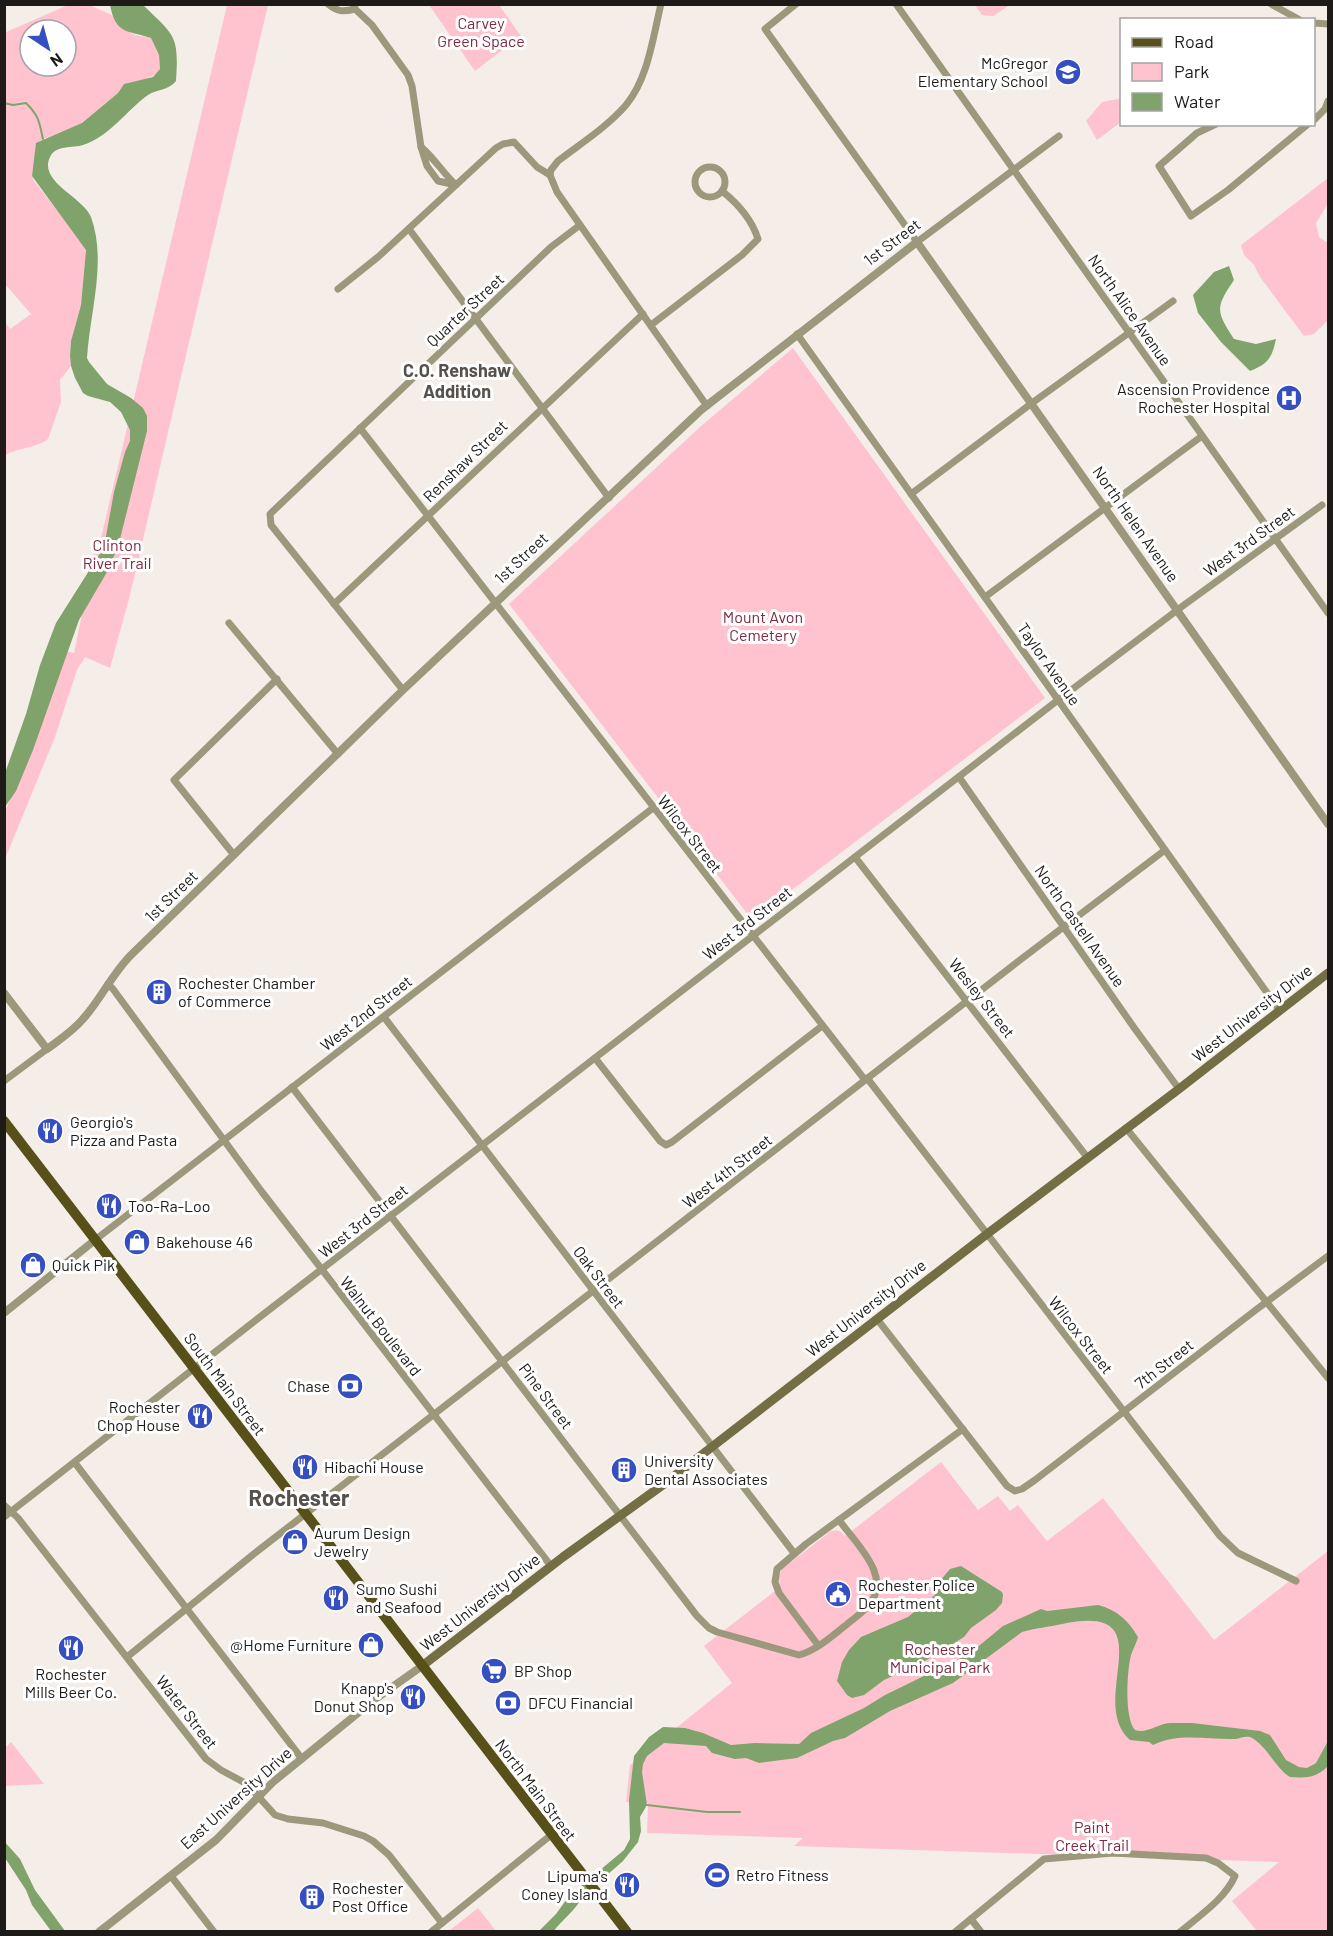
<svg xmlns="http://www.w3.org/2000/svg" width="1333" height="1936" font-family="Barlow,sans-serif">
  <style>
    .green { fill: #fec3cf; fill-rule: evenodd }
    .water { fill: #80a36c }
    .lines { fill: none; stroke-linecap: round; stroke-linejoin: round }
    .stream { stroke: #80a36c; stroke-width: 2 }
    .minor { stroke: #9b987c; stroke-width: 7 }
    .tertiary { stroke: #9b987c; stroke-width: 8 }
    .secondary { stroke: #736e44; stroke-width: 9 }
    .primary { stroke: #575019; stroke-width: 10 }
    .labels { text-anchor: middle; stroke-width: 6; stroke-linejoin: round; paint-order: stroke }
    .park-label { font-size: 16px; fill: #7e2a42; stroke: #fff }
    .poi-label { font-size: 16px; fill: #1d1a18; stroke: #fff; text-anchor: start }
    .street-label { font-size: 16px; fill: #1d1a18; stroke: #fff }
    .neighbourhood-label { font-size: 18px; font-weight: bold; fill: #56514c; stroke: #fff }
    .district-label { font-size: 22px; font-weight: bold; fill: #56514c; stroke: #fff }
  </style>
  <rect width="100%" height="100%" fill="#f5eee8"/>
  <g class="green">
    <path d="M68 5H89L112 15 121 28 135 35 151 38 159 55 160 69C149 85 127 76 118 93L82 123 67 131 43 139 36 146 32 176 34 181 72 229 86 250 81 305 71 341 70 356 71 366 60 380 61 402 48 439C35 449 13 448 5 456V322L10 329 31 314 5 284 4 33ZM30 30H66V66H30Z"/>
    <path d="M227 5H268L130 595 110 668 85 657 77 670 55 737 5 859V812L31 745 63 650 74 653 97 541 101 538Z"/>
    <path d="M429 5H499L521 36 475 71Z"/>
    <path d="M975 5H1010L993 16 982 15Z"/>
    <path d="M1118 99 1121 100V122L1097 140 1086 121 1102 102Z"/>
    <path d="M1328 178 1327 205 1316 223 1319 237 1328 243V320L1314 334 1304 336 1260 277 1254 265 1244 255 1241 245Z"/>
    <path d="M793 348 1045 698 752 920 509 604 700 427Z"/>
    <path d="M941 1462 978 1510 998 1496 1010 1511 1018 1505 1047 1541 1103 1498 1214 1640 1328 1551V1931H1257L1232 1901 1279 1862 794 1846 803 1838 647 1833 648 1803 626 1802 630 1765 732 1683 704 1646 780 1587 779 1576 782 1569 831 1531C838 1529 840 1531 845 1536Z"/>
    <path d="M11 1742 44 1784 5 1786V1748Z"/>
    <path d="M478 1908 496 1931H449Z"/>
  </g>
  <g class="water">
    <path d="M110 5H143C175 36 179 35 176 81 168 91 157 89 148 95 126 111 110 136 83 145 73 148 55 145 50 157 38 182 83 197 91 217 107 262 90 311 87 358L89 362 107 384 131 398 143 408 147 416V431L118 547 107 572 79 620 33 750 16 791 5 807V773L26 714 40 665 56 623 104 547 114 492 125 452 130 441V430L121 412 110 402 88 396 83 393 75 378 71 366 70 356 71 341 81 305 86 250 32 176 36 143 82 123 118 93 124 84 153 77 160 69 159 55 151 38C127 30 116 35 110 5Z"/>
    <path d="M1229 266 1234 280C1215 308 1216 311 1234 339L1256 344 1276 339C1272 358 1268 364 1250 371L1221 342 1198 313 1193 295 1214 272Z"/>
    <path d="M961 1566 1002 1592 1003 1595 1002 1603 996 1610 971 1628 964 1637 925 1661 884 1680 864 1695 852 1698 847 1695 837 1681 842 1662 849 1650 861 1637 908 1617 935 1595 939 1582 950 1569Z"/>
    <path d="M1098 1605C1117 1610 1128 1620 1138 1637 1136 1644 1133 1649 1131 1655 1127 1671 1124 1718 1135 1730 1147 1734 1157 1724 1170 1723H1192L1260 1731 1270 1735 1286 1760 1299 1767 1307 1768 1316 1763 1328 1741V1766C1316 1778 1307 1778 1290 1777 1274 1767 1267 1745 1250 1737 1245 1736 1241 1738 1236 1739 1208 1740 1179 1732 1153 1745L1149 1742 1130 1740C1085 1701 1168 1602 1062 1624 1049 1627 1035 1628 1022 1632L953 1683 890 1711 845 1738 833 1741 797 1758 759 1763 746 1758 735 1759 712 1753 706 1746 664 1743 647 1756 643 1764 642 1772 647 1805 640 1817 641 1831 638 1842 623 1861 581 1898C578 1908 561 1921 554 1931L538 1932 556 1914 569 1896 624 1850 630 1839 629 1800 634 1756 649 1737 663 1727 685 1728 703 1733 731 1745 755 1743 799 1744 811 1733 864 1708 885 1695 969 1654 1003 1626 1041 1609 1047 1611Z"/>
    <path d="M4 1841 20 1859 35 1890 65 1931H51L32 1905 26 1890 5 1858Z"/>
  </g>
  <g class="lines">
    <g class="stream">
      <path d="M4 103 13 105 26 103C39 116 39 121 43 139"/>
      <path d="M647 1805 707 1812H740"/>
    </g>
    <g class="minor">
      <path d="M328 4C338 12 343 12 355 9"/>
      <path d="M354 4 355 9 372 25 408 75 412 86 421 147"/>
      <path d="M796 4 765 29 917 242 1059 136"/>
      <path d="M896 4 1328 613"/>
      <path d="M1271 4 1300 20"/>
      <path d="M1314 23 1328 24"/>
      <path d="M1314 120 1325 109 1328 101"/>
      <path d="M1216 124 1197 133 1159 166 1191 216 1228 190 1308 124"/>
      <path d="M421 147C435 159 443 173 456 185L438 181 427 166Z"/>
      <circle cx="710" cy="182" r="15"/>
      <path d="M550 175 551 170 558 161C580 144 607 127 626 105 648 79 653 37 661 4"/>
      <path d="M409 229 609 498"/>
      <path d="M338 289 378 257 496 148 503 144 514 142 537 167 550 175 557 192 707 406"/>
      <path d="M651 325 742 255 758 239C752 220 737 203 722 191"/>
      <path d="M797 334 1280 1011"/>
      <path d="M360 428 865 1080"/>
      <path d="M911 494 1032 403 1173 301"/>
      <path d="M985 597 1202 436"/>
      <path d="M334 604 643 314"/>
      <path d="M229 623 338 754"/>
      <path d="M403 690 271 525 270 514 551 247 580 225"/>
      <path d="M959 777 1135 1029 1179 1089"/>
      <path d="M234 855 174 780 277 679"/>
      <path d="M855 857 1087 1157"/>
      <path d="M108 984 113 989 262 1192 551 1566"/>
      <path d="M384 1017 794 1553"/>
      <path d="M595 1058 660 1141 666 1145 672 1142 822 1026"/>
      <path d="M867 1078 1220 1536 1238 1553 1296 1581"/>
      <path d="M4 1081 47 1049"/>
      <path d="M292 1087 697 1616 709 1628 717 1632 799 1655C817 1650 832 1636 846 1625 853 1619 861 1614 867 1607 895 1578 856 1544 839 1520"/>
      <path d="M1126 1128 1328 1378"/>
      <path d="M95 1240 653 808"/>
      <path d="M877 1319 1007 1486 1015 1491 1022 1489 1035 1480 1257 1309 1328 1256"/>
      <path d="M75 1463 302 1759"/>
      <path d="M4 1505 18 1518 206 1759 221 1770 247 1784 275 1815 288 1819 323 1823 364 1836 373 1841 389 1855 442 1923"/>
      <path d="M4 1517 256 1320 1058 700 1184 605 1322 505"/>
      <path d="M818 1645 779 1593 775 1582 777 1569 806 1544 963 1429"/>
      <path d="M127 1657 255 1553 1020 960 1165 850"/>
      <path d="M171 1876 214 1932"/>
      <path d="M971 1919 981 1932"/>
      <path d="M431 1932 551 1835"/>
      <path d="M955 1932 1044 1859 1113 1853 1206 1858 1218 1863 1235 1876C1224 1900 1200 1915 1180 1932"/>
    </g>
    <g class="tertiary">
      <path d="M4 993 47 1049C59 1040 73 1031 83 1019 101 999 112 974 131 955L403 690 701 410 917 242 1328 824"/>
      <path d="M4 1313 95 1240"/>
      <path d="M99 1932 216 1840 273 1782 374 1700 422 1666"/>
    </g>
    <path class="secondary" d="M422 1666 563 1557 664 1484 987 1234 1179 1089 1328 973"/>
    <path class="primary" d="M4 1121 627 1932"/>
  </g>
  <defs>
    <symbol id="school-disc" viewBox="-11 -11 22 22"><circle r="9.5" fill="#354ec0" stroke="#fff"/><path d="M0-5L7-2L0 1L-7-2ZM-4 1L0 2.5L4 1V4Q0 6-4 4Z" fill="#fff"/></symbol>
    <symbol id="hospital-disc" viewBox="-11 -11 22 22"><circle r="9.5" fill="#354ec0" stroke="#fff"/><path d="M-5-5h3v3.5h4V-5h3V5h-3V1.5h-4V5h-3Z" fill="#fff"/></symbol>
    <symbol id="building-disc" viewBox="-11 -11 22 22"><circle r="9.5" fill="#354ec0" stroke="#fff"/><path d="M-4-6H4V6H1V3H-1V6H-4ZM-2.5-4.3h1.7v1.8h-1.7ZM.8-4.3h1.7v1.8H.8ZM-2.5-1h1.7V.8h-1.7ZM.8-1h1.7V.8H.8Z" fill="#fff"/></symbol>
    <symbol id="restaurant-disc" viewBox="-11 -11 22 22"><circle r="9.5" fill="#354ec0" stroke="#fff"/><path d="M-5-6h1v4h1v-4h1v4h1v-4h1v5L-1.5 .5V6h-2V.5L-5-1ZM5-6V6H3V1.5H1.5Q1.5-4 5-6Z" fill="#fff"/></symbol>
    <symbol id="shop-disc" viewBox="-11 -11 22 22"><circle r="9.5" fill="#354ec0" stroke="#fff"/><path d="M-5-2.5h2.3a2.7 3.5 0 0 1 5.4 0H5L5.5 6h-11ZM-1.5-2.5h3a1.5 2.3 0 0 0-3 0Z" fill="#fff"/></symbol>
    <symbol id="bank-disc" viewBox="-11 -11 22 22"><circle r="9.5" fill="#354ec0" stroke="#fff"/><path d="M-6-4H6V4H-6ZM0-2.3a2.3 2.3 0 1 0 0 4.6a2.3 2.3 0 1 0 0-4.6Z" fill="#fff"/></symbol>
    <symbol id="civic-disc" viewBox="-11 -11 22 22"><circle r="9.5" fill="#354ec0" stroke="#fff"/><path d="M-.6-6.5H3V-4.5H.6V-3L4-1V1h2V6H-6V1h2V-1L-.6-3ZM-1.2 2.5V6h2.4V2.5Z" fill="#fff"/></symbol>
    <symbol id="supermarket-disc" viewBox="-11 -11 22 22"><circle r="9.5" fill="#354ec0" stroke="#fff"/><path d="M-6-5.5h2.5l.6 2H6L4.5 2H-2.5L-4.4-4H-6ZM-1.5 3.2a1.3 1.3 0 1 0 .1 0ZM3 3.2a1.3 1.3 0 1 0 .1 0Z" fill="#fff"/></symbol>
    <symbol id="stadium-disc" viewBox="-11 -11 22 22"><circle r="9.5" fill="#354ec0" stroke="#fff"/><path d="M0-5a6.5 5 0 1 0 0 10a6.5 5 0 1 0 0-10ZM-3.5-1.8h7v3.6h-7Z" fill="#fff"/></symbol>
  </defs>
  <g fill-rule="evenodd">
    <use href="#school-disc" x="1053" y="57" width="30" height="30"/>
    <use href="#hospital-disc" x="1274" y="383" width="30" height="30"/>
    <use href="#building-disc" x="144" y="977" width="30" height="30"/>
    <use href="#restaurant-disc" x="35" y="1116" width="30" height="30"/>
    <use href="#restaurant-disc" x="94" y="1191" width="30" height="30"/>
    <use href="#shop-disc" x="122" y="1227" width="30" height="30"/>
    <use href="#shop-disc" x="18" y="1250" width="30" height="30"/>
    <use href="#bank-disc" x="335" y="1371" width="30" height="30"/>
    <use href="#restaurant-disc" x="185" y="1401" width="30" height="30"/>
    <use href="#restaurant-disc" x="290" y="1452" width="30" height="30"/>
    <use href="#building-disc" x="609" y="1455" width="30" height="30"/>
    <use href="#shop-disc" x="280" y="1527" width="30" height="30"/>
    <use href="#civic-disc" x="823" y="1579" width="30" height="30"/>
    <use href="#restaurant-disc" x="321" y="1583" width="30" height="30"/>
    <use href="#shop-disc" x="356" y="1630" width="30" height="30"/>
    <use href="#restaurant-disc" x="56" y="1633" width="30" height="30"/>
    <use href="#supermarket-disc" x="479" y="1656" width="30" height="30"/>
    <use href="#restaurant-disc" x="398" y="1682" width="30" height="30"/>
    <use href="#bank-disc" x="493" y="1688" width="30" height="30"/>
    <use href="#stadium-disc" x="702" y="1860" width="30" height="30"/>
    <use href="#restaurant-disc" x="612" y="1870" width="30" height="30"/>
    <use href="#building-disc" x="297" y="1882" width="30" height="30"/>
  </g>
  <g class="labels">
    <g class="park-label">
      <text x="481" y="29">Carvey<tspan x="481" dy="18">Green Space</tspan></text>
      <text x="117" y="551">Clinton<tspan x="117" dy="18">River Trail</tspan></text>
      <text x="763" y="623">Mount Avon<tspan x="763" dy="18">Cemetery</tspan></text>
      <text x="940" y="1655">Rochester<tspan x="940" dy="18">Municipal Park</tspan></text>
      <text x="1092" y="1833">Paint<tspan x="1092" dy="18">Creek Trail</tspan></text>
    </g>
    <g class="poi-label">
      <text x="1048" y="69" text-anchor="end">McGregor<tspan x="1048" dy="18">Elementary School</tspan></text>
      <text x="1270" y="395" text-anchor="end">Ascension Providence<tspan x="1270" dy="18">Rochester Hospital</tspan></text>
      <text x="178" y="989">Rochester Chamber<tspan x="178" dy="18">of Commerce</tspan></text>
      <text x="70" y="1128">Georgio's<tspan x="70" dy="18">Pizza and Pasta</tspan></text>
      <text x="128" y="1212">Too-Ra-Loo</text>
      <text x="156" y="1248">Bakehouse 46</text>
      <text x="52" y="1271">Quick Pik</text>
      <text x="330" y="1392" text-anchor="end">Chase</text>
      <text x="180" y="1413" text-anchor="end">Rochester<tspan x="180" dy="18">Chop House</tspan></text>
      <text x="644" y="1467">University<tspan x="644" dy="18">Dental Associates</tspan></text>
      <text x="324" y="1473">Hibachi House</text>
      <text x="314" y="1539">Aurum Design<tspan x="314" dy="18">Jewelry</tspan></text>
      <text x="858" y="1591">Rochester Police<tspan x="858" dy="18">Department</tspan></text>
      <text x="356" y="1595">Sumo Sushi<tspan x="356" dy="18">and Seafood</tspan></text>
      <text x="352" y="1651" text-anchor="end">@Home Furniture</text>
      <text x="514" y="1677">BP Shop</text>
      <text x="71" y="1680" text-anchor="middle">Rochester<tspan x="71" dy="18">Mills Beer Co.</tspan></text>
      <text x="394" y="1694" text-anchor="end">Knapp's<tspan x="394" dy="18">Donut Shop</tspan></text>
      <text x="528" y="1709">DFCU Financial</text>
      <text x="736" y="1881">Retro Fitness</text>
      <text x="608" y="1882" text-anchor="end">Lipuma's<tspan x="608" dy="18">Coney Island</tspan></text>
      <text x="332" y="1894">Rochester<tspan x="332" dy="18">Post Office</tspan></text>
    </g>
    <g class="street-label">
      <text transform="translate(892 242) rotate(-37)" y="6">1st Street</text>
      <text transform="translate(465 310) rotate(-43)" y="6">Quarter Street</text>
      <text transform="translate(1130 310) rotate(55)" y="6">North Alice Avenue</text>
      <text transform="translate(465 461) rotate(-44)" y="6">Renshaw Street</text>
      <text transform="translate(1136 524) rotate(55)" y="6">North Helen Avenue</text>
      <text transform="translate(1249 541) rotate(-36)" y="6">West 3rd Street</text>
      <text transform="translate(521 558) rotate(-43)" y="6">1st Street</text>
      <text transform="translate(1049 664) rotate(55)" y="6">Taylor Avenue</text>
      <text transform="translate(690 834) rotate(52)" y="6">Wilcox Street</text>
      <text transform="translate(171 896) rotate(-44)" y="6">1st Street</text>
      <text transform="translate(747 923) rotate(-38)" y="6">West 3rd Street</text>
      <text transform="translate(1080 926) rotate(55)" y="6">North Castell Avenue</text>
      <text transform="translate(982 998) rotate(52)" y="6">Wesley Street</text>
      <text transform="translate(366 1013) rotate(-38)" y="6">West 2nd Street</text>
      <text transform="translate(1252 1013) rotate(-38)" y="6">West University Drive</text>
      <text transform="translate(727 1171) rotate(-38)" y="6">West 4th Street</text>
      <text transform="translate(363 1221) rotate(-38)" y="6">West 3rd Street</text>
      <text transform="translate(599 1277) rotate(53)" y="6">Oak Street</text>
      <text transform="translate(866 1308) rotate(-38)" y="6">West University Drive</text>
      <text transform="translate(381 1326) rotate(52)" y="6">Walnut Boulevard</text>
      <text transform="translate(1081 1335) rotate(52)" y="6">Wilcox Street</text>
      <text transform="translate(1164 1364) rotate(-38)" y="6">7th Street</text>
      <text transform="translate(225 1384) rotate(53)" y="6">South Main Street</text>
      <text transform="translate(546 1396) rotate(53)" y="6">Pine Street</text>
      <text transform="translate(480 1602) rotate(-38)" y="6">West University Drive</text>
      <text transform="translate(187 1712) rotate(52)" y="6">Water Street</text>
      <text transform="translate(536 1790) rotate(53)" y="6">North Main Street</text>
      <text transform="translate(236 1798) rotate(-42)" y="6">East University Drive</text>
    </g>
    <g class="neighbourhood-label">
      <text x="457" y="377">C.O. Renshaw<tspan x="457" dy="21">Addition</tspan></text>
    </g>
    <g class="district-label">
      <text x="299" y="1506">Rochester</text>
    </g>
  </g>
  <rect width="1333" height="1936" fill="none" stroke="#1d1a18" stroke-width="12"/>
  <rect x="1120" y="18" width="195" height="108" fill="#ffffff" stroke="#a5a3a3" stroke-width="1.5"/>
  <rect x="1132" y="38" width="30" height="9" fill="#575019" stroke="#a5a3a3" stroke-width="1.5"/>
  <text x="1174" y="48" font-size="18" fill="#1d1a18">Road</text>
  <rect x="1132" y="63" width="30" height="18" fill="#fec3cf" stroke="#a5a3a3" stroke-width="1.5"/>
  <text x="1174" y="78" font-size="18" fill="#1d1a18">Park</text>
  <rect x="1132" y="93" width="30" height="18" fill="#80a36c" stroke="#a5a3a3" stroke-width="1.5"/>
  <text x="1174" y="108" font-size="18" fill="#1d1a18">Water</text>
  <g transform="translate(48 48) rotate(144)"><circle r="28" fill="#ffffff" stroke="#a5a3a3" stroke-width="1.5"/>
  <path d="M0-4.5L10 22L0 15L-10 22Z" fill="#354ec0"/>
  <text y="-9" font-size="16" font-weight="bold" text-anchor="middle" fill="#1d1a18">N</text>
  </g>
</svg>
